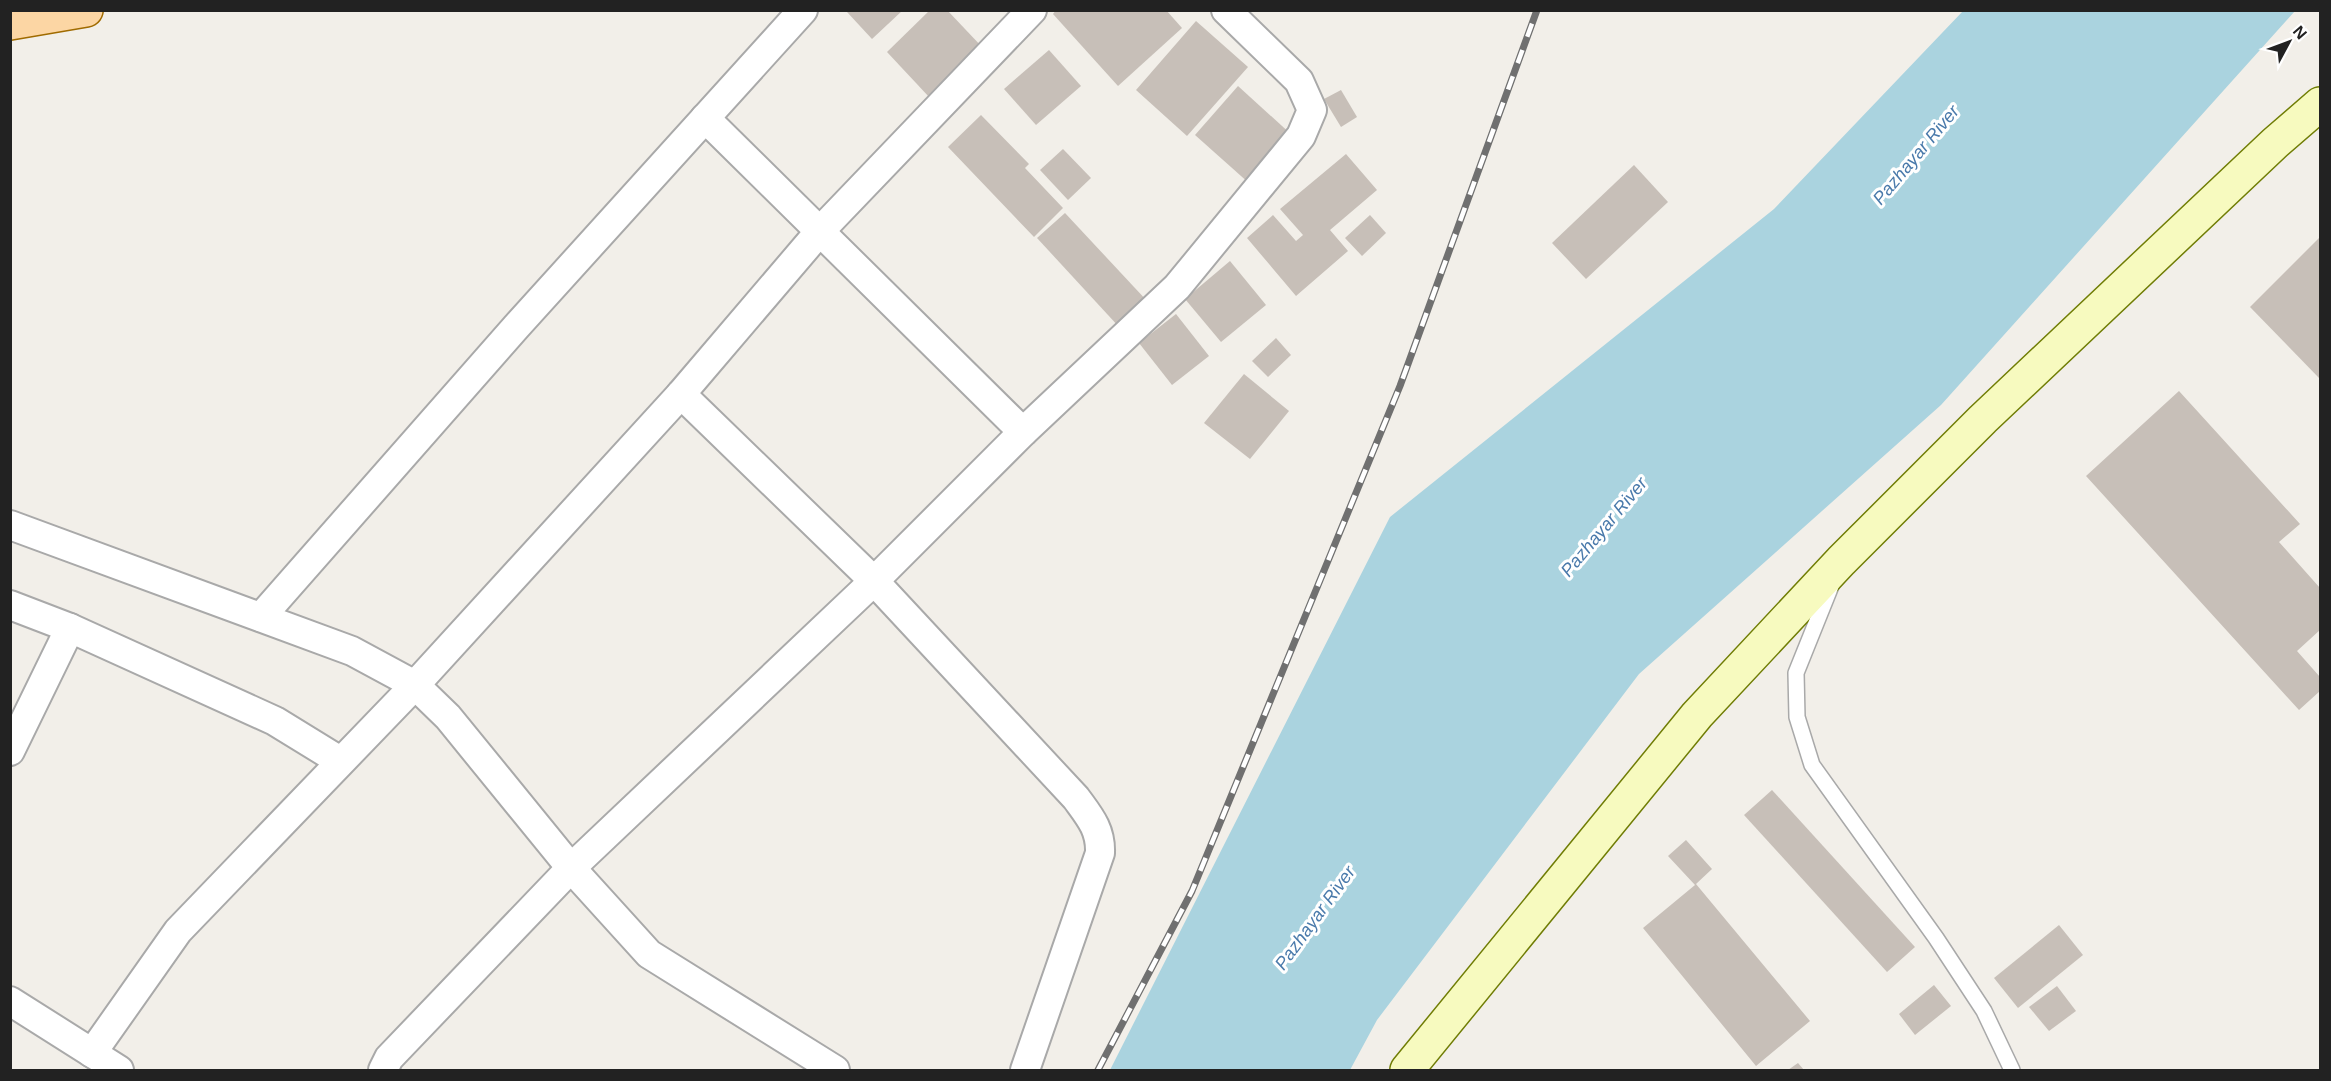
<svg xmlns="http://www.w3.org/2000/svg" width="2331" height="1081" font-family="Arial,sans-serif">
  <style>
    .water { fill: #aad3df }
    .building { fill: #c7bfb8 }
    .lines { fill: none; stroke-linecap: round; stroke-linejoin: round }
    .lane-casing { stroke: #a9a9a9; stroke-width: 18 }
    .street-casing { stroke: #a9a9a9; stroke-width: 32 }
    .secondary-casing { stroke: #707d05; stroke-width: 36 }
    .primary-casing { stroke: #a06b00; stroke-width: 36 }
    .lane { stroke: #fff; stroke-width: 15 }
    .street { stroke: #fff; stroke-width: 28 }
    .secondary { stroke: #f7fabf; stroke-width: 33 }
    .primary { stroke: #fcd6a4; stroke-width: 33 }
    .rail-casing { stroke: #707070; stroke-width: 7 }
    .rail { stroke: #fff; stroke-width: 4.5; stroke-dasharray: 14; stroke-linecap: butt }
    .labels { text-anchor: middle; stroke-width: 6; stroke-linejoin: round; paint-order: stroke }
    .water-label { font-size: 18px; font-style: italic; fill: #4a7aab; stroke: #fff }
  </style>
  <rect width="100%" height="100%" fill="#f2efe9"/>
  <path class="water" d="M1963 11H2295L1941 405 1639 674 1377 1020 1350 1070H1110L1390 517 1774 209Z"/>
  <g class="building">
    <path d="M849 10H903L872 39 847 12Z"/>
    <path d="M930 10H947L983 48 930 98 887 52Z"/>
    <path d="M1056 10H1166L1182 28 1118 86 1053 14Z"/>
    <path d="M1196 21 1248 67 1187 136 1136 90Z"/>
    <path d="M1049 50 1081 86 1036 125 1004 89Z"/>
    <path d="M1238 86 1293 136 1250 184 1195 135Z"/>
    <path d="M1341 90 1357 117 1341 127 1324 99Z"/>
    <path d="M981 115 1029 164 1025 168 1063 208 1034 237 948 147Z"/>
    <path d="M1063 149 1091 178 1068 200 1040 170Z"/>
    <path d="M1346 154 1377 190 1330 230 1348 251 1296 296 1247 238 1273 215 1296 241 1303 235 1280 209Z"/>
    <path d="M1634 165 1668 202 1586 279 1552 243Z"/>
    <path d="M1065 213 1148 302 1120 328 1037 238Z"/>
    <path d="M1370 215 1386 233 1362 256 1345 238Z"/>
    <path d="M2320 237V379L2250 307Z"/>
    <path d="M1230 261 1266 305 1221 342 1185 299Z"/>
    <path d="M1176 314 1209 356 1172 385 1139 343Z"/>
    <path d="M1276 338 1291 355 1268 377 1252 361Z"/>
    <path d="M1244 374 1289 411 1250 459 1204 423Z"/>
    <path d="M2179 391 2300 524 2279 542 2320 588V630L2297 651 2320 677V691L2299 710 2086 476Z"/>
    <path d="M1772 790 1915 947 1887 972 1744 815Z"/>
    <path d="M1686 840 1712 869 1696 884 1810 1021 1756 1066 1643 928 1695 885 1668 856Z"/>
    <path d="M2059 925 2083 955 2018 1008 1994 978Z"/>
    <path d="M1934 985 1951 1006 1915 1035 1899 1014Z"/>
    <path d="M2057 986 2076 1011 2049 1031 2029 1007Z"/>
    <path d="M1798 1063 1804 1070H1788Z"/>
  </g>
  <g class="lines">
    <defs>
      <path id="lane" d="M1831 586 1796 673 1797 717 1812 765 1936 938 1984 1011 2012 1070"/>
      <g id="street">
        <path d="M705 118 1023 432"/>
        <path d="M681 394 874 581 1076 798C1089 816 1101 829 1100 853L1025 1070"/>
        <path d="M10 525 352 651 415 685 448 717 571 868 649 954 835 1070"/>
        <path d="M10 605 70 628 275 721 340 761"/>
        <path d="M261 617 516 327 803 10"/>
        <path d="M10 751 70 628"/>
        <path d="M10 1001 119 1070"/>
        <path d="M92 1053 178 931 415 685 681 394 820 231 1032 10"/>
        <path d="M383 1070 389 1058 571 868 874 581 1023 432 1177 287 1301 136 1312 110 1299 81 1226 10"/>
      </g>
      <path id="secondary" d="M1407 1070 1697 715 1841 561 1983 419 2275 143 2320 104"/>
      <path id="primary" d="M10 23 86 10"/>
    </defs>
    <use href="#lane" class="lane-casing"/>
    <use href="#street" class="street-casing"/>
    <use href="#secondary" class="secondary-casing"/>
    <use href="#primary" class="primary-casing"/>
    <use href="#lane" class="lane"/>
    <use href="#street" class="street"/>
    <use href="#secondary" class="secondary"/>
    <use href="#primary" class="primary"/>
    <defs>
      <path id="rail" d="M1098 1070 1192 891 1400 386 1537 10"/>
    </defs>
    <use href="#rail" class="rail-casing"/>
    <use href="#rail" class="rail"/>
  </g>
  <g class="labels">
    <g class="water-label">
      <text transform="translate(1916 155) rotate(-50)" y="6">Pazhayar River</text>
      <text transform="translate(1604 527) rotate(-50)" y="6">Pazhayar River</text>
      <text transform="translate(1315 918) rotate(-54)" y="6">Pazhayar River</text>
    </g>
  </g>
  <rect width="2331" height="1081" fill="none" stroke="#222222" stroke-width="24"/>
  <g transform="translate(2289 42) rotate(49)" stroke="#ffffff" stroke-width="4.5" paint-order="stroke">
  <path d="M0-4.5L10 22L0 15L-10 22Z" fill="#222222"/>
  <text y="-9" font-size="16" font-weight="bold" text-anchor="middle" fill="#222222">N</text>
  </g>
</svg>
